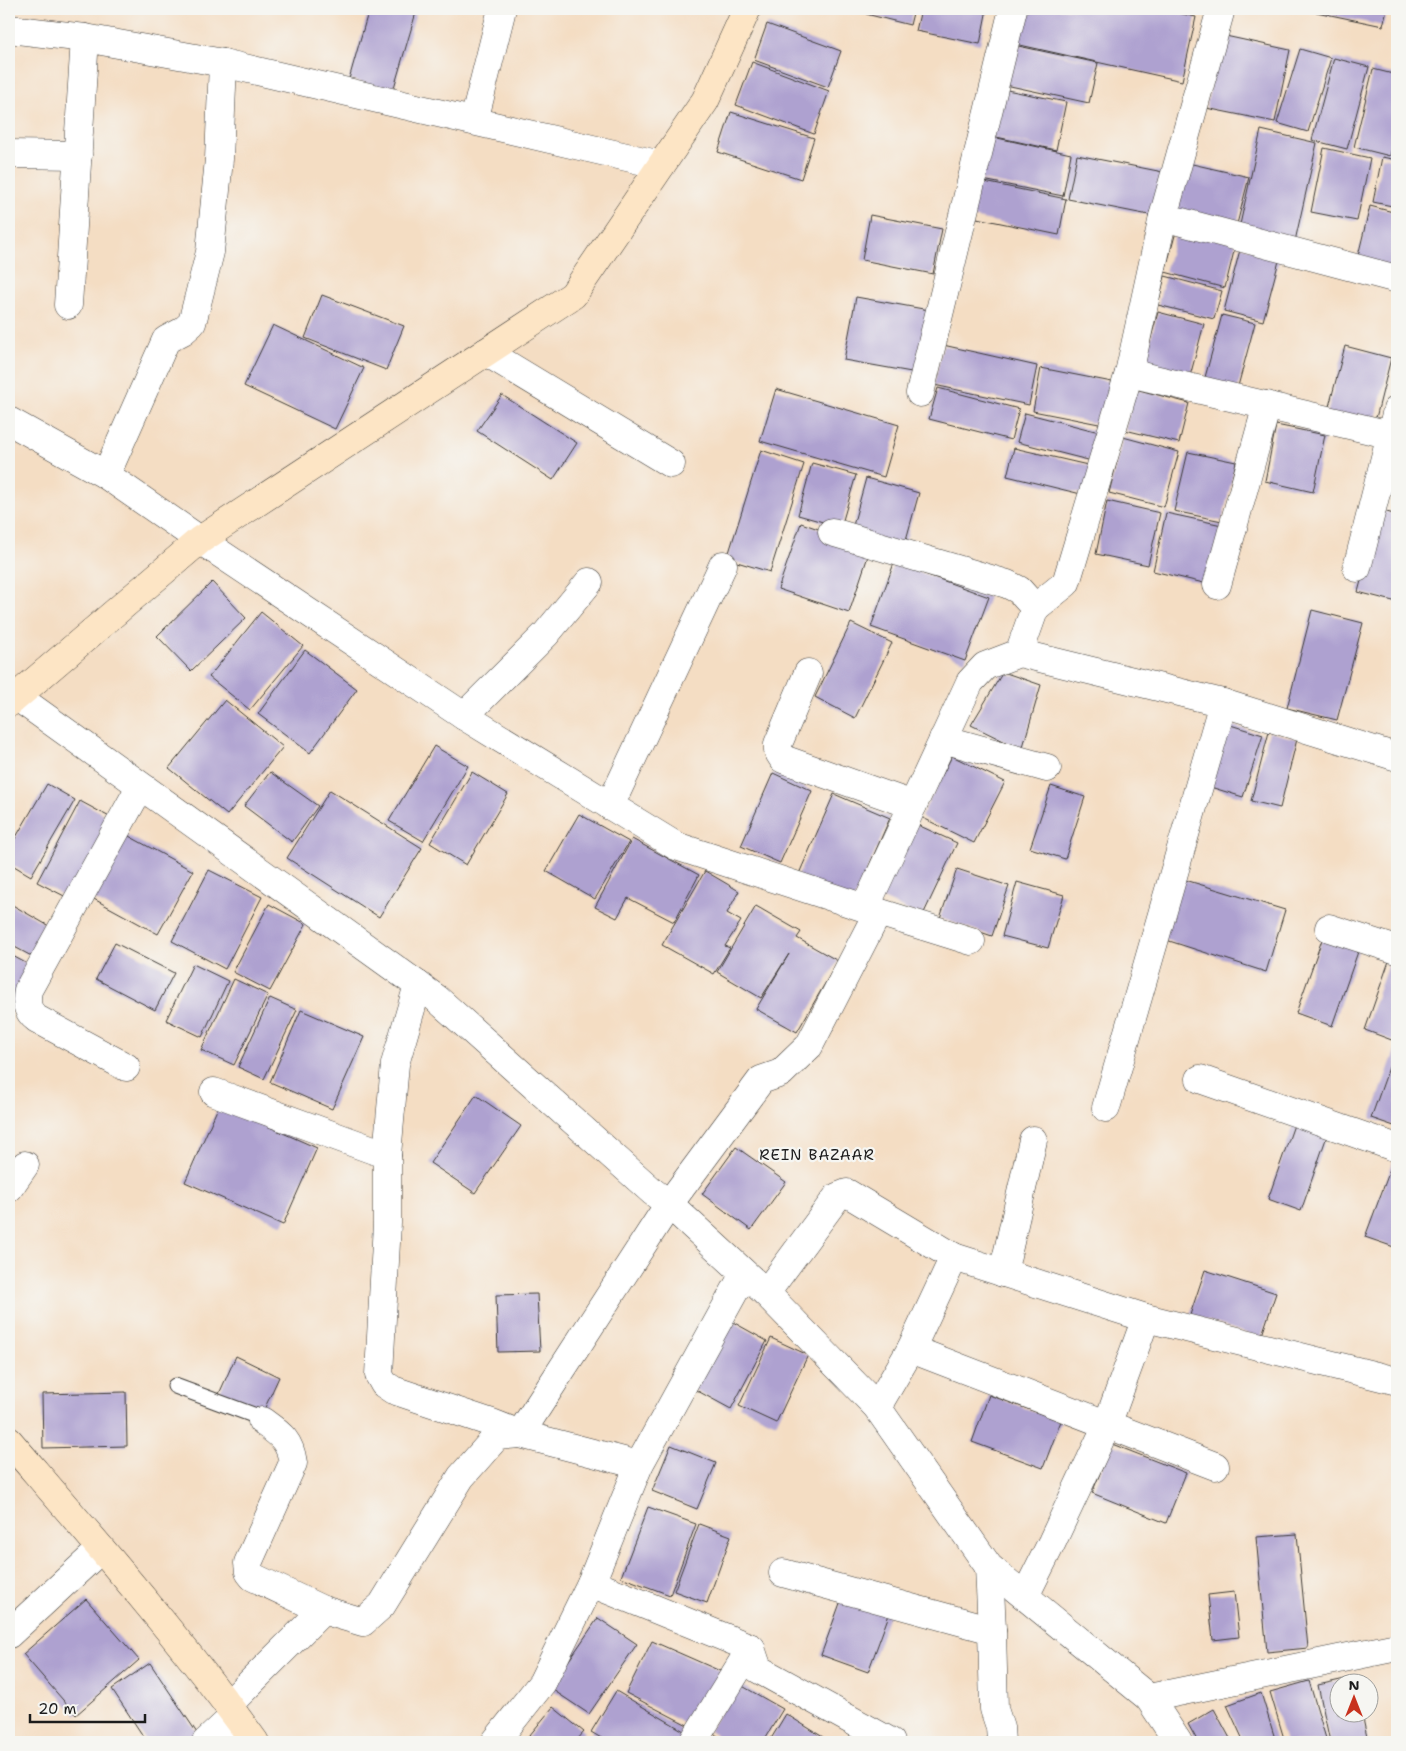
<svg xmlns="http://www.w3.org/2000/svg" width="1406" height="1751" font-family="'Shantell Sans',sans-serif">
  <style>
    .building { fill: #aea1d0 }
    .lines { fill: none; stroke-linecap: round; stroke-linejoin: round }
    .service-casing { stroke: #3c3935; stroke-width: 17 }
    .minor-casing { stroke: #3c3935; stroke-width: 29 }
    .secondary-casing { stroke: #3c3935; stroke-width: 29 }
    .service { stroke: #fff; stroke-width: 15 }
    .minor { stroke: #fff; stroke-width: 28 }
    .secondary { stroke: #fde5c5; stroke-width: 28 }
    .labels { text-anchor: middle; stroke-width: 4.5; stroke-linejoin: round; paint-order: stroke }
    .neighbourhood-label { font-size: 15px; letter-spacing: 1px; fill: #1c1c1c; stroke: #f6f6f2 }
  </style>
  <rect width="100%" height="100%" fill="#f6f6f2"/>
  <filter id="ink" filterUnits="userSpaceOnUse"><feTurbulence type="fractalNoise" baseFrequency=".02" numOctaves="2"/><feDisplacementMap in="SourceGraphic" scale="10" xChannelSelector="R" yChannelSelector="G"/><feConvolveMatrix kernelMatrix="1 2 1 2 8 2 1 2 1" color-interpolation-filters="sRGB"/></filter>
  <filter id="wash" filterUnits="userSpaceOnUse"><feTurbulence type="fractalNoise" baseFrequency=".0096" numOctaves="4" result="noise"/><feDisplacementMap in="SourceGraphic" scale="20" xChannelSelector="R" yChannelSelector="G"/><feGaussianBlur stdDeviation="1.12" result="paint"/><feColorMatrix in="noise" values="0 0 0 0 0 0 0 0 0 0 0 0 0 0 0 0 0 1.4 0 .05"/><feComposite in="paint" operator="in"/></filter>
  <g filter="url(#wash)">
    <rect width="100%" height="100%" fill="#f4ddc3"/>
    <g id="blocks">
      <g class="building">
        <path d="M369 9H417L393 91 349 79Z"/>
        <path d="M867 9H914L910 25 866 14Z"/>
        <path d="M921 9H987L980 44 916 31Z"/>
        <path d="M1019 9H1160L1196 17 1182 81 1011 43Z"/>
        <path d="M1302 9H1387L1383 26Z"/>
        <path d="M767 24 841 51 828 87 754 60Z"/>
        <path d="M1221 35 1290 50 1275 122 1206 108Z"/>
        <path d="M1009 44 1098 63 1089 103 1001 84Z"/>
        <path d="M1300 49 1331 58 1308 132 1277 123Z"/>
        <path d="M1334 58 1369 67 1347 149 1312 140Z"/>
        <path d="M752 62 829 91 814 134 736 105Z"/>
        <path d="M1373 69 1397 75V126L1390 156 1354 147Z"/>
        <path d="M997 88 1066 102 1056 150 987 135Z"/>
        <path d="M731 112 814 138 801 179 718 152Z"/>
        <path d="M1261 130 1317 143 1295 241 1239 229Z"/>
        <path d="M988 136 1071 154 1063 196 978 179Z"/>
        <path d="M1324 148 1370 158 1357 221 1311 212Z"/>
        <path d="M1077 155 1163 172 1154 216 1068 199Z"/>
        <path d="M1382 157 1397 160V207L1373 202Z"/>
        <path d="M1188 163 1249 177 1235 232 1176 217Z"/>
        <path d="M975 180 1066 199 1059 235 967 216Z"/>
        <path d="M1370 206 1397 213V270L1357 260Z"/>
        <path d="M870 215 942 229 933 274 862 260Z"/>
        <path d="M1177 228 1236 243 1225 288 1165 272Z"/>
        <path d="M1241 246 1280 257 1263 321 1224 311Z"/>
        <path d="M1165 276 1222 291 1214 319 1158 305Z"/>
        <path d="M322 295 404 326 386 370 305 338Z"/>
        <path d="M856 297 929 310 917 373 844 360Z"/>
        <path d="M1158 312 1204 324 1189 380 1143 368Z"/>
        <path d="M1222 315 1255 323 1237 390 1204 381Z"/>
        <path d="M273 325 364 368 335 429 244 386Z"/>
        <path d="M943 345 1037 366 1029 405 934 385Z"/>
        <path d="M1345 346 1391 358 1374 426 1327 414Z"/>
        <path d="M1041 368 1117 383 1109 426 1033 411Z"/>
        <path d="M938 388 1019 409 1011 440 929 419Z"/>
        <path d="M776 389 899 425 884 477 760 441Z"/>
        <path d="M1135 389 1189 403 1179 443 1125 430Z"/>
        <path d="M502 395 577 443 553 480 477 431Z"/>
        <path d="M1025 413 1103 433 1096 462 1017 442Z"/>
        <path d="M1276 425 1325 435 1313 492 1265 481Z"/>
        <path d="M1123 437 1179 452 1164 507 1109 493Z"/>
        <path d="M1014 448 1092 466 1085 495 1007 476Z"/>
        <path d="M761 450 804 464 770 572 727 559Z"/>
        <path d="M1188 452 1236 462 1222 521 1174 511Z"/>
        <path d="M812 463 856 475 841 527 798 515Z"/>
        <path d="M866 478 919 493 904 547 851 533Z"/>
        <path d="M1107 501 1160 513 1148 565 1096 554Z"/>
        <path d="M1380 510 1397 515V602L1358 592Z"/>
        <path d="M1166 513 1222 525 1208 584 1153 571Z"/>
        <path d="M801 523 871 547 849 613 778 589Z"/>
        <path d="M894 563 989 597 965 661 871 627Z"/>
        <path d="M212 582 246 618 191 671 157 636Z"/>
        <path d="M1312 610 1363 623 1337 720 1287 708Z"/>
        <path d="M261 612 303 646 250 710 209 677Z"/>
        <path d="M851 623 892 643 855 718 815 697Z"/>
        <path d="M305 650 357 689 310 753 258 714Z"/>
        <path d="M1003 672 1041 685 1022 750 971 725Z"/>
        <path d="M225 700 283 747 227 815 169 768Z"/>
        <path d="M1227 724 1263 735 1243 797 1207 786Z"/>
        <path d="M1269 732 1297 739 1280 808 1251 801Z"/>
        <path d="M434 746 468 766 423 841 389 821Z"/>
        <path d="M952 756 1005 782 974 843 921 817Z"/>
        <path d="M270 772 318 806 292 842 244 806Z"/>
        <path d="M472 772 508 794 466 865 430 843Z"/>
        <path d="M773 773 812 791 780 863 741 846Z"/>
        <path d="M47 784 75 800 31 876 9 863V849Z"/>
        <path d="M1051 786 1085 797 1065 859 1030 848Z"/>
        <path d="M330 790 422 848 379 917 287 858Z"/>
        <path d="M834 794 890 818 854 900 798 876Z"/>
        <path d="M80 801 115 820 72 900 37 882Z"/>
        <path d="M579 814 629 842 595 899 546 871Z"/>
        <path d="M907 820 957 843 922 917 872 894Z"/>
        <path d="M127 835 193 871 158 934 92 898Z"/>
        <path d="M632 839 699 875 674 922 628 898 617 918 595 907Z"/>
        <path d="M957 869 1009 886 992 936 940 918Z"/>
        <path d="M209 870 262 897 225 969 172 941Z"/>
        <path d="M705 871 739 891 727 913 741 921 725 946 730 948 714 974 662 945Z"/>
        <path d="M1182 879 1285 910 1266 972 1163 939Z"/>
        <path d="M1017 882 1064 895 1048 948 1002 936Z"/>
        <path d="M9 903 54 929 37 959 9 944Z"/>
        <path d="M269 904 306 924 270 991 233 972Z"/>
        <path d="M756 906 801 932 797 938 838 961 797 1032 756 1009 789 954 761 998 717 972Z"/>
        <path d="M1324 934 1360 946 1332 1026 1296 1013Z"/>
        <path d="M115 943 174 973 155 1010 96 979Z"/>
        <path d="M9 954 35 968 9 1015Z"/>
        <path d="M1389 961 1397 964V1042L1365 1030Z"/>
        <path d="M193 964 228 981 202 1037 166 1020Z"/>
        <path d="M234 979 268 995 234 1065 201 1050Z"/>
        <path d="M270 998 297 1010 264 1079 238 1067Z"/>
        <path d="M301 1010 364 1037 332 1109 270 1082Z"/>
        <path d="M1397 1045V1127L1371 1118Z"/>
        <path d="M476 1095 521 1126 475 1193 430 1163Z"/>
        <path d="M219 1105 317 1148 283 1225 185 1182Z"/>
        <path d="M1295 1122 1328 1133 1301 1211 1268 1199Z"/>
        <path d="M736 1147 786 1182 751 1230 702 1194Z"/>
        <path d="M1396 1154 1397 1155V1240L1394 1247 1365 1237Z"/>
        <path d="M1205 1270 1276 1293 1261 1338 1190 1315Z"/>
        <path d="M537 1294 540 1351 498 1352 496 1295Z"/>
        <path d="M731 1321 767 1341 731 1409 694 1389Z"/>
        <path d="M771 1338 808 1355 776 1423 739 1406Z"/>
        <path d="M236 1356 279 1377 262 1414 219 1394Z"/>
        <path d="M126 1392 127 1446 43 1448 42 1394Z"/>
        <path d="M989 1395 1061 1421 1043 1468 972 1442Z"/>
        <path d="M1112 1444 1186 1473 1166 1523 1092 1493Z"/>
        <path d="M671 1445 716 1463 697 1509 652 1491Z"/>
        <path d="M648 1507 696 1524 670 1595 621 1577Z"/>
        <path d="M699 1524 731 1536 707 1603 674 1591Z"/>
        <path d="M1297 1534 1308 1648 1267 1652 1256 1537Z"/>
        <path d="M1234 1592 1239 1637 1213 1640 1208 1595Z"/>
        <path d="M843 1595 890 1612 868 1672 821 1655Z"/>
        <path d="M86 1599 139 1660 76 1715 23 1654Z"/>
        <path d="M598 1618 637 1644 589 1714 550 1688Z"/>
        <path d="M652 1641 727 1674 699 1731 626 1693Z"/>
        <path d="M150 1663 199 1736 190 1742H147L112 1689Z"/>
        <path d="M1354 1677 1356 1684H1338V1714H1362L1368 1742H1330L1318 1685Z"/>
        <path d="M1309 1681 1327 1742H1285L1270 1692Z"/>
        <path d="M737 1683 783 1709 763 1742H728L709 1731Z"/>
        <path d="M616 1691 689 1734 684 1742H608L591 1732Z"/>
        <path d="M1261 1693 1276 1742H1244L1227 1705Z"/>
        <path d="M553 1707 584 1732 575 1742H524Z"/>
        <path d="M1214 1709 1232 1742H1198L1188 1724Z"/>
        <path d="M786 1714 826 1739 824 1742H769Z"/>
      </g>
    </g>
  </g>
  <g filter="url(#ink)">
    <use href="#blocks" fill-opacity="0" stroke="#3c3935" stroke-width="1"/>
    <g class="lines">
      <defs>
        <path id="service" d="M175 1386 256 1416 262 1421"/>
        <g id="minor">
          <path d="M9 29 85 38 223 63 661 165"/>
          <path d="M474 121 501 13"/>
          <path d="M9 154 78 155"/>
          <path d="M1163 217 1397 279"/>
          <path d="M68 305 85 38"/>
          <path d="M486 352 671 464"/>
          <path d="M1129 373 1391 435"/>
          <path d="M920 393 1013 9"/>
          <path d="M9 421 106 475 200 540 464 716 676 846 865 908 971 941"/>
          <path d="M106 475 166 340 183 331 192 323 210 252 219 159 223 63"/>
          <path d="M832 532 1007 584 1019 590 1035 608 1019 653"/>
          <path d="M1357 568 1397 410"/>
          <path d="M1217 585 1267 405"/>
          <path d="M1035 608 1066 583 1129 373 1163 217 1221 9"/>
          <path d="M808 673 778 744V751L783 759 913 805"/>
          <path d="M9 691 436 998 653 1192 669 1204 766 1293 877 1407 989 1567 1149 1698 1178 1742"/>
          <path d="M464 716 546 634 589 582"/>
          <path d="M943 739 1047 768"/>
          <path d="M610 806 723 565"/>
          <path d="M865 908 970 682 985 666 1019 653 1223 703 1397 757"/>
          <path d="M1329 928 1397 950"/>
          <path d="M418 985 395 1064 387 1155V1223L379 1375 384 1384 393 1390 492 1423 520 1434 669 1204 761 1080 781 1073 809 1046 878 912"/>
          <path d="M126 1067 37 1019C26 1011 26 1002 28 990L140 787"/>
          <path d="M1200 1079 1397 1148"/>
          <path d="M214 1092 387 1155"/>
          <path d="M1106 1108 1223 703"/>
          <path d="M9 1188 25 1165"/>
          <path d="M1003 1273 1033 1140"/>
          <path d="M766 1293 837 1197 847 1193 954 1257"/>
          <path d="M911 1349 1215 1466"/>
          <path d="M877 1407 911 1349 954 1257 1146 1318 1397 1381"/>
          <path d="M262 1421C280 1434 290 1440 293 1463L248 1563 249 1572 253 1577 323 1610"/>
          <path d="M989 1567 992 1630 994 1709 1000 1727 1001 1742"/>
          <path d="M783 1573 992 1630"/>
          <path d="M591 1583 751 1648 758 1669 891 1742"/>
          <path d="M1025 1596 1052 1542 1107 1425 1146 1318"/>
          <path d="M9 1634 101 1549"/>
          <path d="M1149 1698 1397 1647"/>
          <path d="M228 1705 323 1610 363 1622 382 1605 461 1477 497 1436 520 1434 639 1465"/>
          <path d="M206 1742 235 1715"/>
          <path d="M495 1742 542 1683 591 1583 639 1465 744 1274"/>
          <path d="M693 1742 751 1648"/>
        </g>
        <g id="secondary">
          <path d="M9 703 200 540 573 295 705 101 747 9"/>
          <path d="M9 1441C93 1539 179 1637 255 1742"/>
        </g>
      </defs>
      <use href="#service" class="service-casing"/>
      <use href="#minor" class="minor-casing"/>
      <use href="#secondary" class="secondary-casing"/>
      <use href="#service" class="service"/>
      <use href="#minor" class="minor"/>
      <use href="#secondary" class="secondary"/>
    </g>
  </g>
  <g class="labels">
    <g class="neighbourhood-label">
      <text x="817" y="1160">REIN BAZAAR</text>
    </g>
  </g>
  <rect width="1406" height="1751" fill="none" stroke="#f6f6f2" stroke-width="30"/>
  <g transform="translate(1354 1698)"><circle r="24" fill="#f6f6f2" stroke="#9f9f9c"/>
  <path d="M0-4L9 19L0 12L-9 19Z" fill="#c8321e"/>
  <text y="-8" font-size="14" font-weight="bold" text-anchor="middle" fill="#1c1c1c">N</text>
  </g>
  <path d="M30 1714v8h115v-8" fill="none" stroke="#1c1c1c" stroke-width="2.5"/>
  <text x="38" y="1714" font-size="15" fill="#1c1c1c" stroke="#f6f6f2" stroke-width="4" paint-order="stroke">20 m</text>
</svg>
